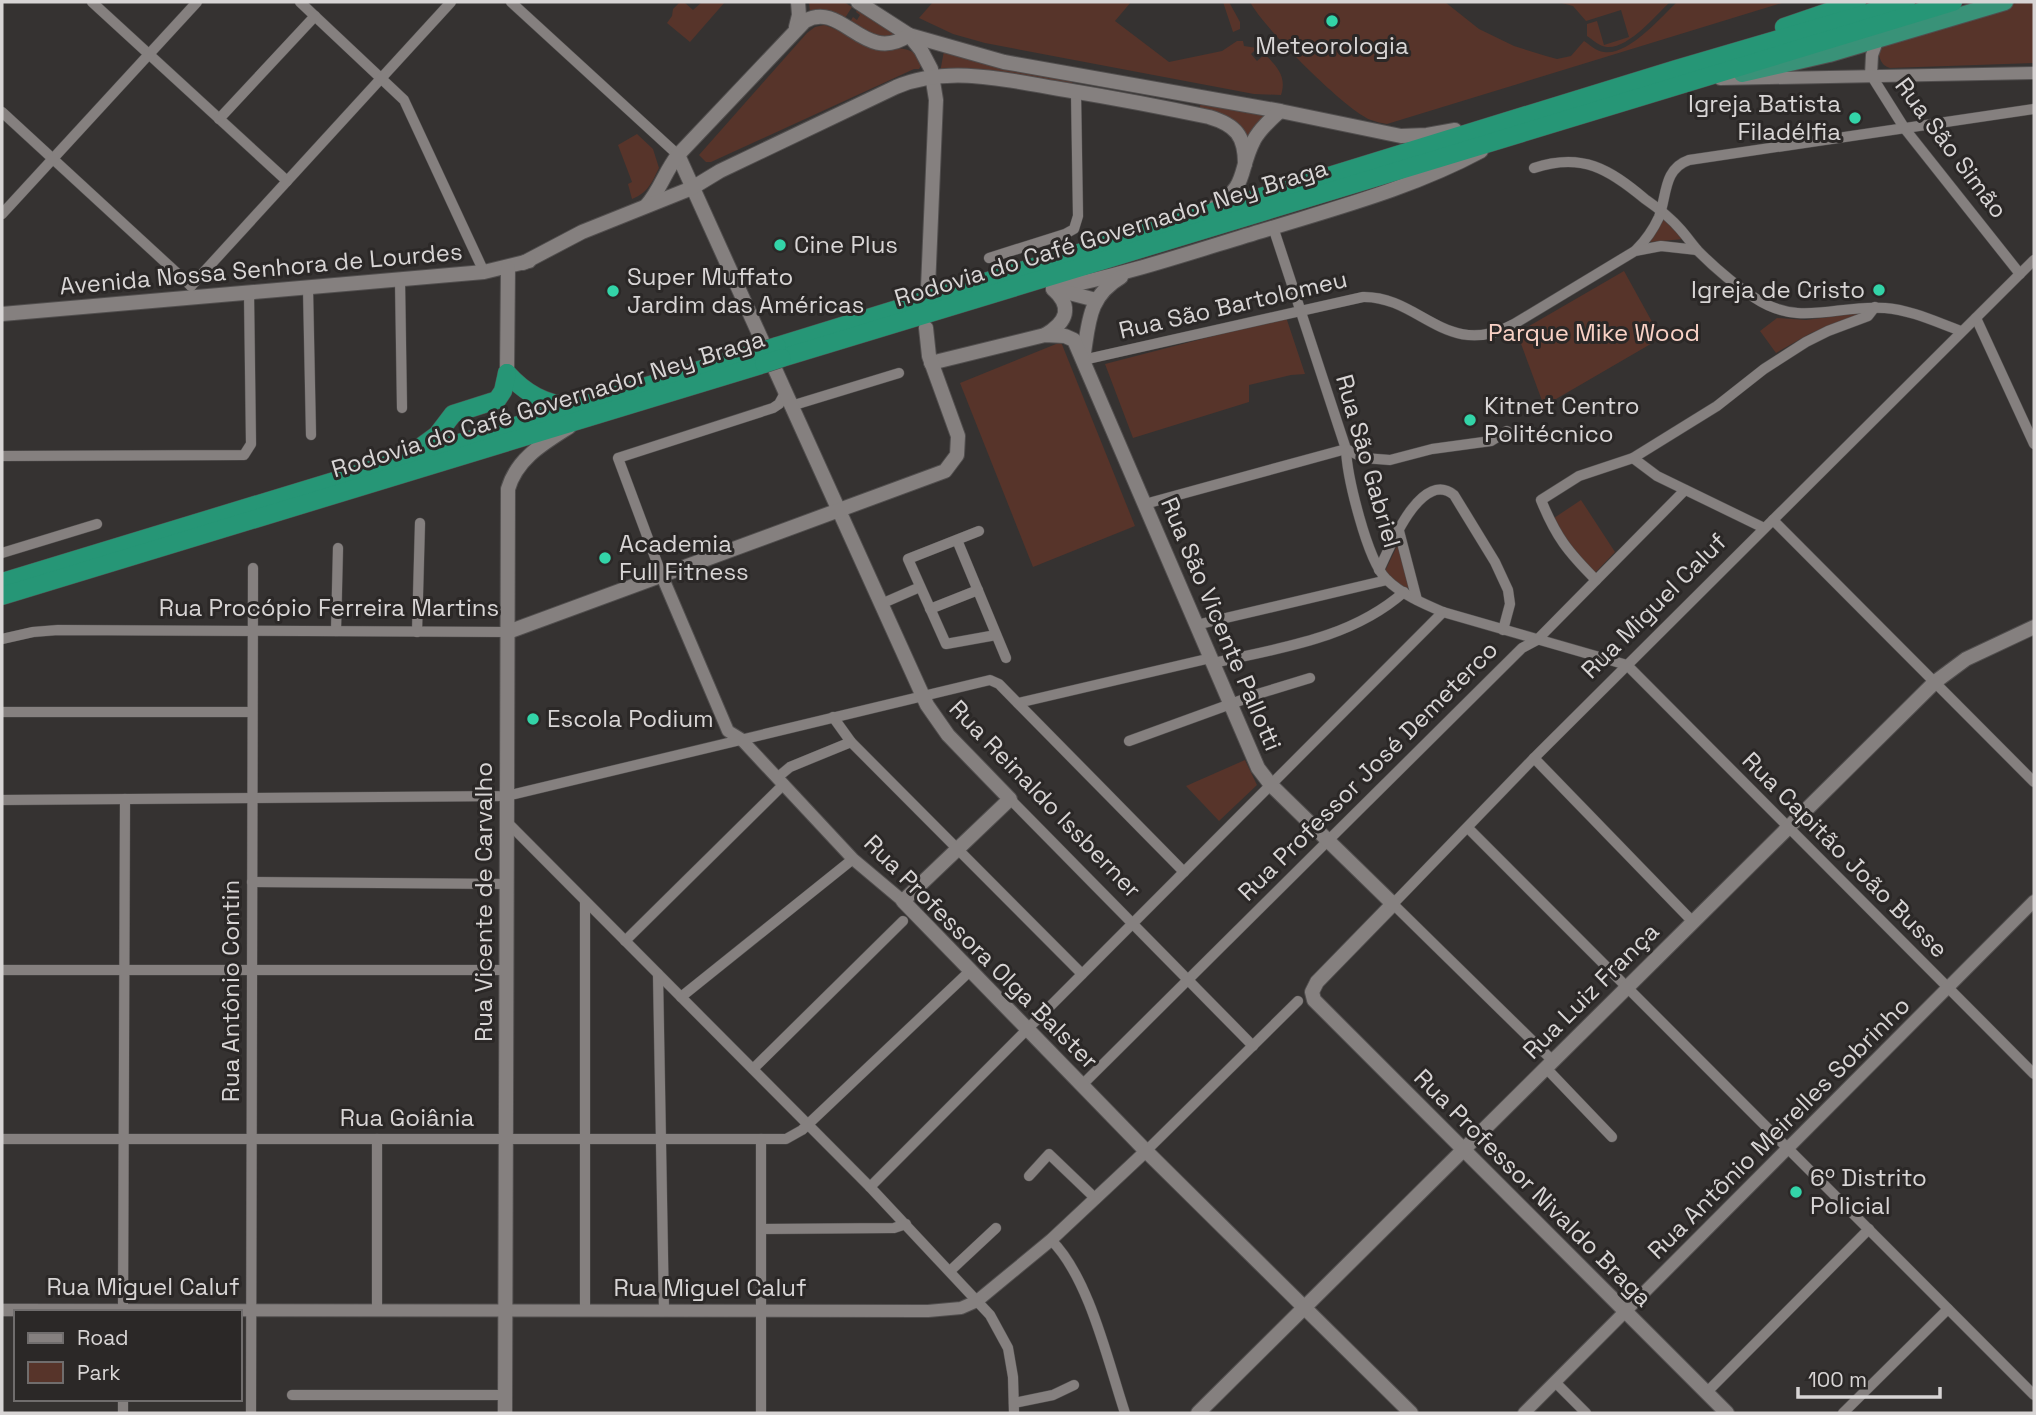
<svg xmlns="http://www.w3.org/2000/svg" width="2036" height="1415" font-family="'Space Grotesk',sans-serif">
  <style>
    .green { fill: #57342a }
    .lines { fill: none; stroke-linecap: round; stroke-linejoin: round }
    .minor-casing { stroke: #514e4e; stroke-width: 11 }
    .tertiary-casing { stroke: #514e4e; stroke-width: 14 }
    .secondary-casing { stroke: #514e4e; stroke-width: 16 }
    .trunk-casing { stroke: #514e4e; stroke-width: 18 }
    .motorway-casing { stroke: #514e4e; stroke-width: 19 }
    .minor { stroke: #85807f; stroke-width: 10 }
    .tertiary { stroke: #85807f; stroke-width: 12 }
    .secondary { stroke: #85807f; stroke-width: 14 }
    .trunk { stroke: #399278; stroke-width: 16 }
    .motorway { stroke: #269676; stroke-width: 18 }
    .motorway-bridge-casing { stroke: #514e4e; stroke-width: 19; stroke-linecap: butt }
    .motorway-bridge { stroke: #269676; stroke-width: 18 }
    .poi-dot { fill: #33d4a8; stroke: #2b2827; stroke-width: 2.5 }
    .labels { text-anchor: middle; stroke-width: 6; stroke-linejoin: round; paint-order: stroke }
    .poi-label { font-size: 24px; fill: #d8d5d5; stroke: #2b2827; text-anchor: start }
    .street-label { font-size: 24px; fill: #d8d5d5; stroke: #2b2827 }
    .park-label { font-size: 24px; fill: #f9d1c5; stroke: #2b2827 }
  </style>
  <rect width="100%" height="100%" fill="#353231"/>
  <g class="green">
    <path d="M680 2H684L693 10 702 2H725L690 42 667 23 672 16 673 9Z"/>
    <path d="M809 2H844L852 7 845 18C833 12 824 9 810 13Z"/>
    <path d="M933 2H1131L1115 21 1169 62 1222 51 1237 41H1243L1244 46 1257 48 1251 54 1257 61 1265 54C1277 67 1287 76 1281 95L1254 94 985 43 953 34 919 18Z"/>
    <path d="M1223 2H1229L1240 22V29L1233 32Z"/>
    <path d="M1250 2H1445L1479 29 1514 46 1546 56 1557 59 1571 56 1584 41C1590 45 1596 51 1604 52 1628 56 1661 17 1677 2H1785L1387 124C1382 123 1376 122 1371 120 1345 110 1263 27 1250 2Z"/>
    <path d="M1558 2H1670C1655 16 1628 49 1607 47 1599 46 1593 40 1587 36V24L1597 21 1604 45 1629 37 1621 10 1586 21 1573 6Z"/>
    <path d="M2021 2H2034V63L1890 68C1882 66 1880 60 1878 52L1888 41Z"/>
    <path d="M859 7 899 34 879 38 850 22 853 17 857 20 860 15 856 12Z"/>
    <path d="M824 25C841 29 853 42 869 47 882 52 895 46 908 50 916 52 918 58 921 66L919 69H914L711 162H706L699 155 807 33 815 27Z"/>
    <path d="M944 51 980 62 1073 80 1071 87 940 72Z"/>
    <path d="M1202 97 1280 111 1255 139 1240 137 1198 115Z"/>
    <path d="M637 134 653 149 659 168C652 182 648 193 632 199L628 184 632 182 618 145Z"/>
    <path d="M1662 218 1684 239 1650 242Z"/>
    <path d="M1624 271 1661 338 1544 406 1517 333Z"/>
    <path d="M1867 312 1811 333 1776 353 1760 331 1777 318 1806 320Z"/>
    <path d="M1286 317 1305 374 1291 375 1249 385V402L1133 438 1105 364Z"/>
    <path d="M1061 342 1135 526 1033 567 960 383Z"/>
    <path d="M1581 500 1615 552 1595 573 1570 548 1554 518Z"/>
    <path d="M1398 544 1409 587 1407 589 1396 583 1385 571Z"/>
    <path d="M1245 760 1257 785 1219 821 1186 786Z"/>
  </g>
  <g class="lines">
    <defs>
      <g id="minor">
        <path d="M92 2 287 181"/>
        <path d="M300 2 404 100 484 272"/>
        <path d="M511 2 678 155"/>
        <path d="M1871 75 1905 129 2020 274"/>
        <path d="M2 112 191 286"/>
        <path d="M219 119 315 16"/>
        <path d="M1534 168C1582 152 1609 169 1645 199 1658 208 1671 218 1681 230 1687 237 1692 244 1698 251 1715 268 1735 285 1755 298 1800 328 1838 304 1885 308 1911 310 1936 322 1961 331"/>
        <path d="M2 214 197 2"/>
        <path d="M1273 227 1346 449C1347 477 1367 559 1386 579 1401 594 1424 604 1443 612L1627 665 2034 1074"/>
        <path d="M1636 250C1646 240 1653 230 1659 217 1667 196 1663 169 1689 160L2034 109"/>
        <path d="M989 258 1065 234 1074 229 1078 216 1076 92"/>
        <path d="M400 280 402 408"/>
        <path d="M191 286 451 2"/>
        <path d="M308 288 311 435"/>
        <path d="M1976 318 2034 444"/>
        <path d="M1083 360 1363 297C1420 296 1447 361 1514 324L1635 251 1661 246 1697 250"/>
        <path d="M791 406 899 373"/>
        <path d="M2 456 244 455 251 444 249 293"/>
        <path d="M1633 458 1657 476 1764 528"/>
        <path d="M1145 504 1346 449 1364 458 1390 460 1432 449 1491 441 1507 431"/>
        <path d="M1773 520 2034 782"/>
        <path d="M979 531 908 559 946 644 996 635"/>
        <path d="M1399 531 1417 600"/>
        <path d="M957 540 1006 658"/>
        <path d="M2 553 97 524"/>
        <path d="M1379 570C1389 549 1421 468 1454 495L1495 562 1508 590 1510 604 1503 630"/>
        <path d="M662 576 618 458 773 408 779 404 785 393"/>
        <path d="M1596 580C1568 552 1556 537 1541 500L1579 476 1633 458 1717 406 1764 369 1806 342 1828 331 1868 316 1875 307"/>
        <path d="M881 604 920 587"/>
        <path d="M930 609 978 590"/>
        <path d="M1196 625 1387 580"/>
        <path d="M336 631 338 548"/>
        <path d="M417 632 420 523"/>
        <path d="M2 639 33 632 58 630 508 632"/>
        <path d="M1213 663C1279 648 1351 639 1404 592"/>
        <path d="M1018 703 1211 658"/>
        <path d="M2 712H252"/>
        <path d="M833 717 851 742 1082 974"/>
        <path d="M1129 741 1261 693 1310 678"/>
        <path d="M1534 758 1693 922"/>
        <path d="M778 777 790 767 851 742"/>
        <path d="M1010 799 1253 1046"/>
        <path d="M2 800 507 796 990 680 999 684 1184 872"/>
        <path d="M507 822 870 1187 990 1315 1008 1348 1013 1377 1014 1413"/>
        <path d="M1468 828 2034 1395"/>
        <path d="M252 882 507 884"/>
        <path d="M585 901V1311"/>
        <path d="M625 941 784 784"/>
        <path d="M2 970H506"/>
        <path d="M658 974 664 1311"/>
        <path d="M681 997 853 859"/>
        <path d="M1553 1061 1393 904 1534 758 2034 260"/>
        <path d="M1546 1068 1612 1137"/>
        <path d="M753 1069 903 921"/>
        <path d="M1082 1085 1522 648 1537 640 1685 490"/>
        <path d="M2 1139H786L802 1130 971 970"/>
        <path d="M761 1139V1413"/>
        <path d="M1146 1151 1298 1001"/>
        <path d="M1029 1176 1049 1154 1096 1199"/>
        <path d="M870 1187 1443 612"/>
        <path d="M762 1229 894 1228 906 1224"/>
        <path d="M1051 1240C1089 1277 1108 1362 1125 1413"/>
        <path d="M950 1271 996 1228"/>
        <path d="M377 1311V1139"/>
        <path d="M123 1312 125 799"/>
        <path d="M1555 1382 1586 1413"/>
        <path d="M1706 1393 1869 1229"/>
        <path d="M292 1395H505"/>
        <path d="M1014 1403 1053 1395 1074 1385"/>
        <path d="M123 1413V1399"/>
        <path d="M251 1413 253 568"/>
        <path d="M1843 1413 1948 1309"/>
      </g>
      <g id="tertiary">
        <path d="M1871 75 1872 55 1878 39"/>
        <path d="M1720 79 2034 73"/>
        <path d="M662 576 728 731 741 739 853 859 903 901"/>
        <path d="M2 1310 928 1311 961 1308 977 1301 1051 1240 1146 1151"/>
        <path d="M1524 1413 2034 901"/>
      </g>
      <g id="secondary">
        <path d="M858 2 909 35 1004 62 1280 111 1401 136 1427 135 1455 130"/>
        <path d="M796 27 799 15 798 2"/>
        <path d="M909 35 921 50 931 69 936 100 928 288"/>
        <path d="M678 155 927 705 948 735 1010 799 903 901 1146 1151 1411 1413"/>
        <path d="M646 206C660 191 665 171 678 155L805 21C843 0 864 66 909 35"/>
        <path d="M1213 208C1250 184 1237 173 1254 140 1260 129 1270 120 1280 111"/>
        <path d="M523 263 582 232 692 188 720 171 896 87C949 64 1011 81 1066 90 1114 98 1162 107 1209 117 1236 125 1245 136 1245 164"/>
        <path d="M1053 289C1125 275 1195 251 1265 230 1339 207 1412 188 1481 151"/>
        <path d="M1058 290 1096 300"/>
        <path d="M2 314 484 272 529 261"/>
        <path d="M1045 335C1067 322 1073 307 1053 289"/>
        <path d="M1083 359C1089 324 1087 297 1121 277"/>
        <path d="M931 363 1045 335 1065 336 1074 340 1258 768 1271 785 1393 904 1317 982 1312 992 1314 1000 1727 1413"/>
        <path d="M507 373 508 268"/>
        <path d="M508 632 945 471 957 455 958 436 929 356 926 328"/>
        <path d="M505 1413 508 489C517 458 544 443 569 427"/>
        <path d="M1198 1413 1935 682 1966 659 2034 627"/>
      </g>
      <path id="trunk" d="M1742 74 1829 54 2005 2"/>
      <g id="motorway">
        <path d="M1784 27 1857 2"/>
        <path d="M777 346 1676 69 1906 2"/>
        <path d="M782 358 1953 2"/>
        <path d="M507 373C526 394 544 403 572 407"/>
        <path d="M415 451 437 435 453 414 497 400 503 391 507 373"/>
        <path d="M2 582 758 352"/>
        <path d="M2 596 764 364"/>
      </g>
    </defs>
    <use href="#minor" class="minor-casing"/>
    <use href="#tertiary" class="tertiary-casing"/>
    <use href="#secondary" class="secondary-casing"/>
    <use href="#trunk" class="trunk-casing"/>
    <use href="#motorway" class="motorway-casing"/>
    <use href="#minor" class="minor"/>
    <use href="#tertiary" class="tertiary"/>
    <use href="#secondary" class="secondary"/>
    <use href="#trunk" class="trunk"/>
    <use href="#motorway" class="motorway"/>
    <defs>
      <g id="motorway-bridge">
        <path d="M758 352 777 346"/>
        <path d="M764 364 782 358"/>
      </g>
    </defs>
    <use href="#motorway-bridge" class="motorway-bridge-casing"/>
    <use href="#motorway-bridge" class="motorway-bridge"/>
  </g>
  <g class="poi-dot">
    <circle cx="1332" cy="21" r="7"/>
    <circle cx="1855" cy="118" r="7"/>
    <circle cx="780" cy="245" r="7"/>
    <circle cx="1879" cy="290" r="7"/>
    <circle cx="613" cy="291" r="7"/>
    <circle cx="1470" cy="420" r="7"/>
    <circle cx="605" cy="558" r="7"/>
    <circle cx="533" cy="719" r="7"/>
    <circle cx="1796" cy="1192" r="7"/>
  </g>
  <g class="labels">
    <g class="poi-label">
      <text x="1332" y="54" text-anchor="middle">Meteorologia</text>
      <text x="1841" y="112" text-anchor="end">Igreja Batista<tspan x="1841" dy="28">Filadélfia</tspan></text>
      <text x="794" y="253">Cine Plus</text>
      <text x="627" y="285">Super Muffato<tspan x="627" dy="28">Jardim das Américas</tspan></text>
      <text x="1865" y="298" text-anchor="end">Igreja de Cristo</text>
      <text x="1484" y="414">Kitnet Centro<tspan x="1484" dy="28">Politécnico</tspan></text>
      <text x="619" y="552">Academia<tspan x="619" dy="28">Full Fitness</tspan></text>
      <text x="547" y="727">Escola Podium</text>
      <text x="1810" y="1186">6º Distrito<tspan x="1810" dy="28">Policial</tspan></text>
    </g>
    <g class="street-label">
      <text transform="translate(1951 148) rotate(53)" y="8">Rua São Simão</text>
      <text transform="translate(1111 233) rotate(-17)" y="8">Rodovia do Café Governador Ney Braga</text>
      <text transform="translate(261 269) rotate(-5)" y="8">Avenida Nossa Senhora de Lourdes</text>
      <text transform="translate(1233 305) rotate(-13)" y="8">Rua São Bartolomeu</text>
      <text transform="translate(548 404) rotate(-17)" y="8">Rodovia do Café Governador Ney Braga</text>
      <text transform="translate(1368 461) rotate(74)" y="8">Rua São Gabriel</text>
      <text transform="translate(1654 606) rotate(-45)" y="8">Rua Miguel Caluf</text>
      <text x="329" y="616">Rua Procópio Ferreira Martins</text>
      <text transform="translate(1221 624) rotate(67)" y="8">Rua São Vicente Pallotti</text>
      <text transform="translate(1368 771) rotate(-45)" y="8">Rua Professor José Demeterco</text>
      <text transform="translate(1045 799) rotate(46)" y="8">Rua Reinaldo Issberner</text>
      <text transform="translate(1845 855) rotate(45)" y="8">Rua Capitão João Busse</text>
      <text transform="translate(484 902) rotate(-90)" y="8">Rua Vicente de Carvalho</text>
      <text transform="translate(981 952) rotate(45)" y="8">Rua Professora Olga Balster</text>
      <text transform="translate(231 991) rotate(-90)" y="8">Rua Antônio Contin</text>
      <text transform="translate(1591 991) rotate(-45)" y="8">Rua Luiz França</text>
      <text x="407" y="1126">Rua Goiânia</text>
      <text transform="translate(1779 1128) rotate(-45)" y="8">Rua Antônio Meirelles Sobrinho</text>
      <text transform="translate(1533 1188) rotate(45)" y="8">Rua Professor Nivaldo Braga</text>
      <text x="143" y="1295">Rua Miguel Caluf</text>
      <text x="710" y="1296">Rua Miguel Caluf</text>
    </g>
    <g class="park-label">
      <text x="1594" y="341">Parque Mike Wood</text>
    </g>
  </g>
  <rect width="2036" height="1415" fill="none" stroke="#d8d5d5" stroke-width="7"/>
  <rect x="14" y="1310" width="228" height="91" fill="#2b2827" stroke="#706d6d" stroke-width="2"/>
  <rect x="28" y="1333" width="35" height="10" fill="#85807f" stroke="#706d6d" stroke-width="2"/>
  <text x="77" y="1345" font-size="21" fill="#d8d5d5">Road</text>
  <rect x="28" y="1362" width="35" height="21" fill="#57342a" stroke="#706d6d" stroke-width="2"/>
  <text x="77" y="1380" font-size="21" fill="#d8d5d5">Park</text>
  <path d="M1798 1387v10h142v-10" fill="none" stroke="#d8d5d5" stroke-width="3.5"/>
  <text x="1808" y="1387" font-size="21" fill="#d8d5d5" stroke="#2b2827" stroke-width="5" paint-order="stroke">100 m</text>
</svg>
